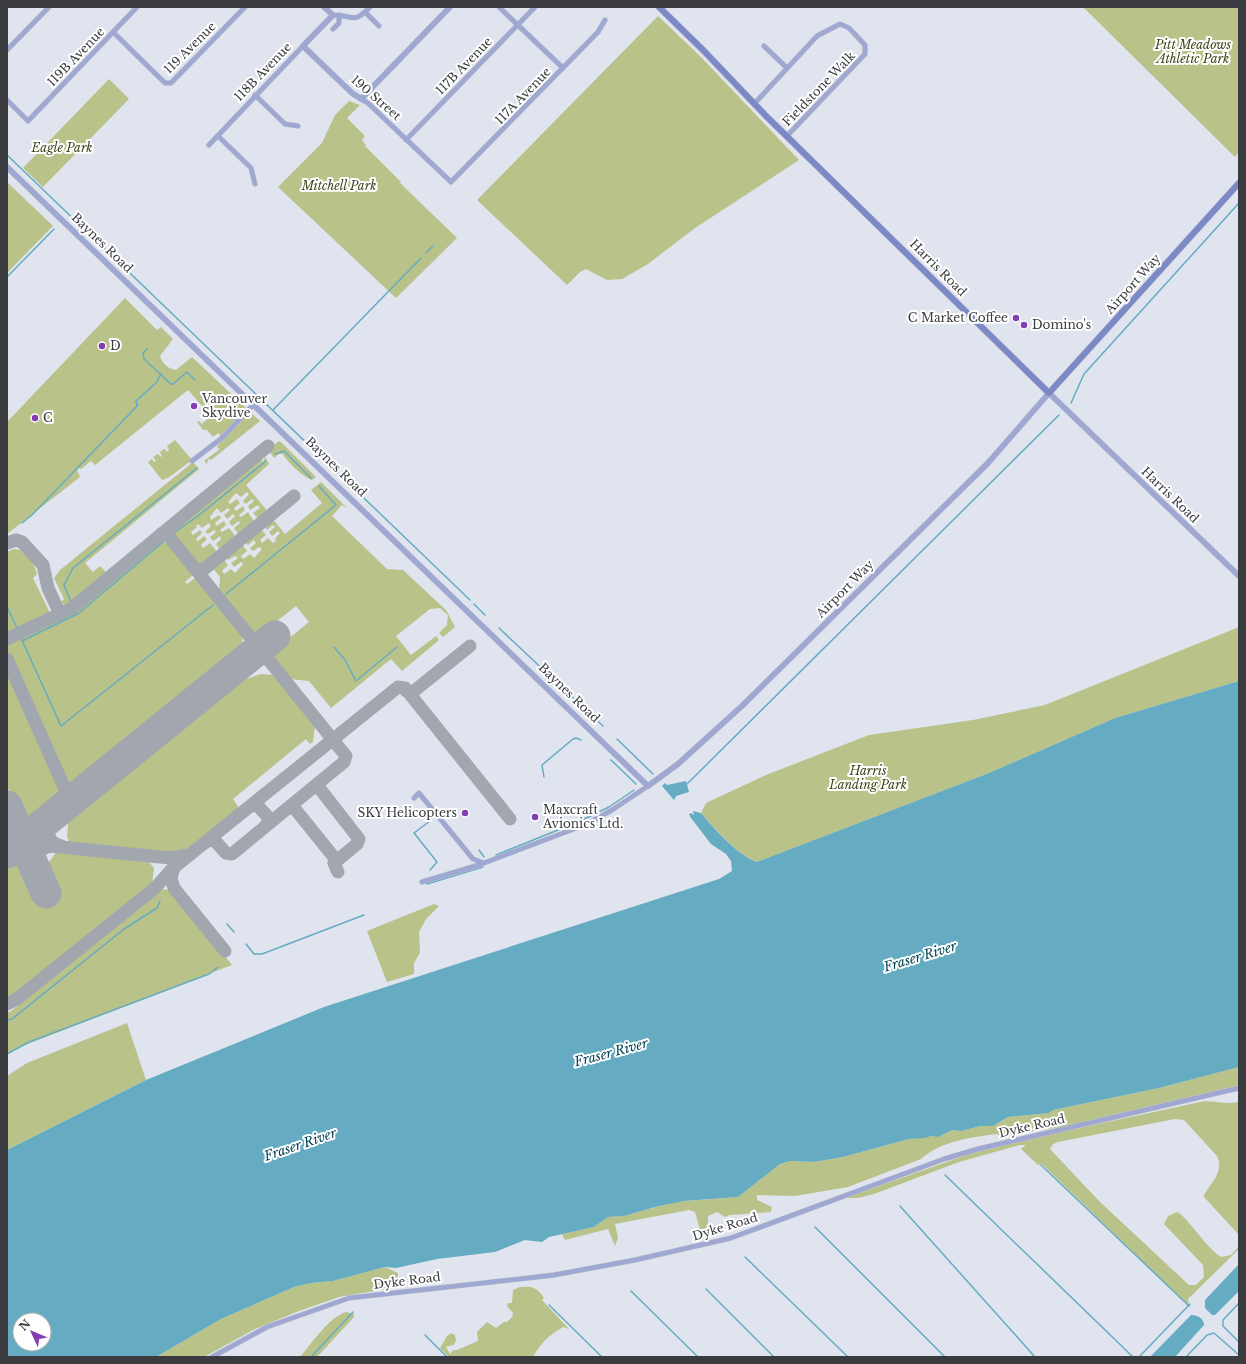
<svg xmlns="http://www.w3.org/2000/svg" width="1246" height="1364" font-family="'Libre Baskerville',serif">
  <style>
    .green { fill: #b9c289 }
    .water { fill: #65acc3; fill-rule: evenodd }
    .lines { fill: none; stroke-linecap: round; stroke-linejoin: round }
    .stream { stroke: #65acc3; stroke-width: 1.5 }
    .taxiway { stroke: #a2a6ae; stroke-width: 13 }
    .runway { stroke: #a2a6ae; stroke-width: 31 }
    .minor-casing { stroke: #bfc2cb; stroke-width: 5.5 }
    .tertiary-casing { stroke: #bfc2cb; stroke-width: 6 }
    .secondary-casing { stroke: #bfc2cb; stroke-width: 7 }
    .minor { stroke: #9ea8d2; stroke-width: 4.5 }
    .tertiary { stroke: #9ea8d2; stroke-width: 5.5 }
    .secondary { stroke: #7c89c7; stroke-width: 6 }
    .poi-dot { fill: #813db1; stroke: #fff; stroke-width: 1.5 }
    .labels { text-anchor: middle; stroke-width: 4; stroke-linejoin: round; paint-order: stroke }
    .park-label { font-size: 12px; font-style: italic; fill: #3e4418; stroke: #fff }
    .street-label { font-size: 12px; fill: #3a3b3f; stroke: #fff }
    .poi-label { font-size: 12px; fill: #3a3b3f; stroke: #fff; text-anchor: start }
    .water-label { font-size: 13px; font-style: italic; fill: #004354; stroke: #fff }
  </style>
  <rect width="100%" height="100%" fill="#e0e4ee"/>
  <g class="green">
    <path d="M1083 7H1239V152L1235 157Z"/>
    <path d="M658 16 700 56 799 160 695 228 648 264 622 279 607 280 586 269 580 272 567 285 477 200Z"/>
    <path d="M109 79 129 99 43 187 23 168Z"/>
    <path d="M349 101 360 105 347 118 365 136 362 140 366 145 365 146 401 182 400 183 457 238 396 298 278 187 322 143 335 115Z"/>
    <path d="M7 182 53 226 7 273Z"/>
    <path d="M125 298 157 330 161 327 173 339 160 356C162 363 168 369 176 370L192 357 247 409 221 436 218 433 213 437 207 430H203L197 422 199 421 202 424 211 416 188 390 95 465 91 461 81 469 79 468 77 470 80 477 7 534V422Z"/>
    <path d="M250 412 260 421 211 460 208 459 207 464 204 461 220 449 217 448 218 445Z"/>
    <path d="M175 440 192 460 168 478 162 480 148 462 152 459 154 462 156 461 153 457 158 454 161 457 162 456 160 452 164 449 168 452 169 450 167 446Z"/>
    <path d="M279 441 281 442 316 477 312 480C304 478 286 461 283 454H279L274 458 268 450Z"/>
    <path d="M265 457 269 464 246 485 268 512 258 519 253 513 260 508 258 505 250 510 248 506 254 501 252 499 246 504 243 501 249 494 247 492 241 497 236 493 228 502 230 504 237 499 240 503 234 508 236 511 243 506 245 510 239 515 241 517 248 512 255 523 239 535 234 528 240 523 239 521 232 526 229 522 235 516 233 514 227 519 224 515 230 510 228 508 221 513 217 508 210 517 211 520 219 515 221 518 215 523 216 526 224 521 226 525 220 530 222 532 229 528 236 537 220 550 216 544 221 539 220 536 213 541 210 537 216 532 214 530 208 534 205 532 211 526 209 523 202 528 198 524 196 525 197 527 191 532 193 535 200 530 202 533 196 539 198 541 204 536 207 539 201 545 203 548 210 543 217 552 199 566 173 535 172 531 261 459 263 462Z"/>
    <path d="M193 462 199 469 85 563 93 572 100 566 108 574 72 604 67 608 61 602 64 599 54 578 60 570Z"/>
    <path d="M321 482 347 508 342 505 332 516 387 569 403 570 446 610 455 627 443 637 439 633 447 625 448 615 440 608 430 609 396 636 411 655 436 636 439 640 402 671 391 659 331 708 309 681 290 679 270 654 309 622 296 606 257 637 219 591 220 577 212 567 222 558 228 565 222 571 224 574 231 569 235 573 243 564 241 562 234 567 231 563 238 558 235 556 228 560 225 556 241 543 247 551 241 556 243 559 250 554 254 558 262 549 259 547 253 551 250 548 256 543 254 540 248 545 244 541 260 528 266 535 260 540 262 543 268 538 273 543 276 541 275 539 280 533 278 531 272 536 269 532 275 527 273 525 267 530 263 525 272 518 285 534 322 503 311 490Z"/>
    <path d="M163 539 193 575 185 582 187 584 195 578 243 636 241 650 74 785 66 782 7 652V643L69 612 115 574 117 576Z"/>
    <path d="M14 549 21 550 33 562 37 574 33 578 51 615 7 636V552Z"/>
    <path d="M1239 627V681L1115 718 989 773 757 862C739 855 714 829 701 813L706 803 766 775 869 735 973 720 1045 705Z"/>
    <path d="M7 667 60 784 58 798 29 822 22 820 7 786Z"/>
    <path d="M261 674 274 675 315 726 313 742 310 744 306 739 233 799 239 808 190 848 173 853 69 842 67 836 69 816 234 683Z"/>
    <path d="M57 851 148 861 154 868 152 884 16 994 7 997V867L21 855 39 896 54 890 44 869Z"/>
    <path d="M161 889 172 890 232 965 20 1047 7 1055V1011L10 1012Z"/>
    <path d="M434 904 439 906 426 919 419 932 420 953 414 963V974L387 982 367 931Z"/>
    <path d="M127 1023 146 1080 7 1150V1076L27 1063Z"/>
    <path d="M1239 1067V1085L1232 1087 1062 1127 1019 1133 1002 1138 997 1134C972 1137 941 1141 921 1159L848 1187 795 1196 757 1195V1200L772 1207 771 1212 730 1215 725 1217 717 1212 708 1216V1232L700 1230 695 1212 689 1210 615 1224 618 1238 615 1246 608 1229 565 1240 562 1234 594 1227 608 1217 624 1216 674 1202 738 1197 780 1164 790 1161 814 1162 843 1157 909 1139 931 1136 938 1137 952 1130 961 1131 981 1126H993L1008 1117 1049 1113 1053 1110 1159 1088Z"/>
    <path d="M1205 1101 1229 1103 1239 1102V1235L1204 1197V1195C1212 1182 1224 1171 1217 1156L1184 1120 1175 1119 1058 1142 1053 1144 1050 1149 1100 1202 1189 1285H1196L1204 1277 1203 1265 1164 1224 1168 1216 1177 1212C1184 1213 1208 1250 1221 1257L1231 1255 1239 1246 1238 1250 1190 1297 1188 1299 1189 1306 1042 1164 1038 1165 1021 1149 1026 1145H1020L959 1162 874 1194 858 1198H845L986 1148Z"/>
    <path d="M385 1267 398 1273V1281L392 1288 339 1297 299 1311 253 1330 204 1357H156L221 1319 294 1287 311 1283 333 1281Z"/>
    <path d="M520 1287C532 1286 537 1287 544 1298L542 1300 569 1329 563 1327C549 1335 541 1343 533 1357H449L440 1348 447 1336 451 1333 455 1335 456 1341 453 1346 452 1345 446 1347 450 1354 453 1350H457L478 1341 477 1332 487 1322 496 1328 504 1322H507L512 1317 513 1313 507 1306 508 1303H512L513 1290Z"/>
    <path d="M346 1312 354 1314V1317L317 1357H300C313 1342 328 1318 346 1312Z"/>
  </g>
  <g class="water">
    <path d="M1239 681V1067L1159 1088 1053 1110 1049 1113 1008 1117 993 1126H981L961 1131 952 1130 938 1137 931 1136 924 1138 909 1139 843 1157 814 1162 790 1161 780 1164 738 1197 684 1201 659 1206 624 1216 608 1217 594 1227 549 1237 542 1242 525 1240 495 1252 437 1259 396 1268 385 1267 333 1281 311 1283 294 1287 221 1319 156 1357H7V1150L146 1080 324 1007 719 879 732 871 731 861 726 854 711 844 691 818 689 814 691 813 694 815 693 811 701 813C714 829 739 856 757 862L989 773 1115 718ZM20 1320H44V1344H20Z"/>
    <path d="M686 781 689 792 676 796 674 800 662 786 665 783 667 785Z"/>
    <path d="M1239 1264V1291L1215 1315H1212L1205 1308V1300Z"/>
    <path d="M1191 1315C1198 1315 1204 1319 1204 1325L1175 1357H1150Z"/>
  </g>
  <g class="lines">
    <g class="stream">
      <path d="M7 155 470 600"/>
      <path d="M426 253 433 246"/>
      <path d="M7 277 54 229"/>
      <path d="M147 349 143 353 144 359 171 384H173L187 372 195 380"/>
      <path d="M1071 403 1084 374 1239 203"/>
      <path d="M137 406 136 401 156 383 161 374"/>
      <path d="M273 410 421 258"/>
      <path d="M275 454 284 451 311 478"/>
      <path d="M22 523 32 515 138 405"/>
      <path d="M175 532 198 516 266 461"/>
      <path d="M226 594 336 505 319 486"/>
      <path d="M71 602 64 585 73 568 197 468"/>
      <path d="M474 604 485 615"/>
      <path d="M7 607 17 628"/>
      <path d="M499 628 603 726"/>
      <path d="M21 638 61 726 213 605"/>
      <path d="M22 641 79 613 163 542"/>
      <path d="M334 647 345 660 356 681 397 647"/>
      <path d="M617 739 653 774"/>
      <path d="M611 760 636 784"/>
      <path d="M544 777 542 765 573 739 576 738 581 740"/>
      <path d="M687 784 1059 415"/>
      <path d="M570 826 609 807 634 790"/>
      <path d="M479 850 484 857"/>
      <path d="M496 855 563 828"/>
      <path d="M430 870 437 862 414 833 430 821 432 818"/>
      <path d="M427 884 483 867"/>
      <path d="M227 924 234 932"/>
      <path d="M246 944 254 954H262L364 915"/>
      <path d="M7 1020 12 1019 124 929 157 908 160 901"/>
      <path d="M7 1054 29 1042 209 974 218 967"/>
      <path d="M1041 1165 1189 1306"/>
      <path d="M945 1175 1133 1357"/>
      <path d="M900 1206 1035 1357"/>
      <path d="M815 1227 945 1357"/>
      <path d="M745 1257 848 1357"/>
      <path d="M706 1289 774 1357"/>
      <path d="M631 1291 698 1357"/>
      <path d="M1239 1303 1223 1320V1326L1239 1342"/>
      <path d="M549 1305 602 1357"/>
      <path d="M425 1335 447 1357"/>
      <path d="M311 1357 353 1312"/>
      <path d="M1139 1357 1190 1304"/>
      <path d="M1186 1357 1207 1335 1214 1333 1239 1355"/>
    </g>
    <g class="taxiway">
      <path d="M161 534H167L346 756 344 762 232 854 226 853 214 840 207 841"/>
      <path d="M7 543 16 540 22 542 43 565 48 588 60 614"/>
      <path d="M194 568 203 570 294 496"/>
      <path d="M7 639 72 608 268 446"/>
      <path d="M7 659 66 791C67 795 67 799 65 803 59 815 40 821 50 838 52 843 57 845 62 846"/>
      <path d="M406 691H414L470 646"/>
      <path d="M312 788 317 787 320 789 359 839 357 844 334 863 338 872"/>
      <path d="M251 806 257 805 268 817 269 822 266 825"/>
      <path d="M287 809 290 807 295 809 333 856"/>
      <path d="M14 822 24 835 39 843"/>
      <path d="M7 853 17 846 30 844 170 858 189 855"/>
      <path d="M174 868 171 878 174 888 225 951"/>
      <path d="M36 872C33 859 38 847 53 846"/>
      <path d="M7 1004 17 999 155 888 172 869 398 687 405 688 510 819"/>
    </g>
    <g class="runway">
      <path d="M7 806 46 893"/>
      <path d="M7 853 275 636"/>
    </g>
    <defs>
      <g id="minor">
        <path d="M499 7 563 68"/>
        <path d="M365 12 379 26"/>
        <path d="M333 15C354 15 353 25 370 7"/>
        <path d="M333 29 339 23V15"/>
        <path d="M113 32 165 83H171L245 7"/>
        <path d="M764 46 787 68"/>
        <path d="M7 50 49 7"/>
        <path d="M255 95 285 124 298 126"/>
        <path d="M361 99 368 103 451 182 598 32 605 20"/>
        <path d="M7 100 28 121 137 7"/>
        <path d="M754 104 817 36 840 24 849 28 865 45V54L787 136"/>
        <path d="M218 136 251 168 255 184"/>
        <path d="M406 140 535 7"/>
        <path d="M209 145 303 46"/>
        <path d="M192 461 222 438 254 404"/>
        <path d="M414 798 419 793 473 859 484 863 587 824 612 810 648 786"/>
        <path d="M422 882 482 864"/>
        <path d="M212 1357 267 1327 349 1298 554 1275 635 1260 731 1238 944 1159 978 1149 1239 1088"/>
      </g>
      <g id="tertiary">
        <path d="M324 7 333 15 303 46 352 93 361 99 450 7"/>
        <path d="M7 167 648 786 678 764 743 705 988 463 1049 393 1239 576"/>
      </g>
      <path id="secondary" d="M659 7 703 50 766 116 1049 393 1239 183"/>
    </defs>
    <use href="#minor" class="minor-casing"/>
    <use href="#tertiary" class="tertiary-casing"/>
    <use href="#secondary" class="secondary-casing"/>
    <use href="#minor" class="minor"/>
    <use href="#tertiary" class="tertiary"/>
    <use href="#secondary" class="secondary"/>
  </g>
  <g class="poi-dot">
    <circle cx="1016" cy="318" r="4"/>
    <circle cx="1024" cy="325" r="4"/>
    <circle cx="102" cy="346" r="4"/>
    <circle cx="194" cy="406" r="4"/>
    <circle cx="35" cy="418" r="4"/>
    <circle cx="465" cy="813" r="4"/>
    <circle cx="535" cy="817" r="4"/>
  </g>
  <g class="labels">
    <g class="park-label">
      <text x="1193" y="49">Pitt Meadows<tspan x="1193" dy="14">Athletic Park</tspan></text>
      <text x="62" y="152">Eagle Park</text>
      <text x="339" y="190">Mitchell Park</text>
      <text x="868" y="775">Harris<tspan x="868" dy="14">Landing Park</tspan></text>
    </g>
    <g class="street-label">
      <text transform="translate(190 48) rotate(-45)" y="4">119 Avenue</text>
      <text transform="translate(76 57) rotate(-46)" y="4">119B Avenue</text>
      <text transform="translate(464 66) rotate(-46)" y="4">117B Avenue</text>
      <text transform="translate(263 72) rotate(-46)" y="4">118B Avenue</text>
      <text transform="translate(819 89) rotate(-46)" y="4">Fieldstone Walk</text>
      <text transform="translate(523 96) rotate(-46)" y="4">117A Avenue</text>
      <text transform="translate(376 98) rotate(41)" y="4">190 Street</text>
      <text transform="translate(102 243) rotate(44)" y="4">Baynes Road</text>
      <text transform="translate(938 268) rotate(45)" y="4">Harris Road</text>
      <text transform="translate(1133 284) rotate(-48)" y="4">Airport Way</text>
      <text transform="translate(336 467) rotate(44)" y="4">Baynes Road</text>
      <text transform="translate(1170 495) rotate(44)" y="4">Harris Road</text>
      <text transform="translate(845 589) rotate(-45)" y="4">Airport Way</text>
      <text transform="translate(569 693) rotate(44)" y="4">Baynes Road</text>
      <text transform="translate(1032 1126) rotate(-13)" y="4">Dyke Road</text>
      <text transform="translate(725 1227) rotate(-17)" y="4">Dyke Road</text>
      <text transform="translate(407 1281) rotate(-7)" y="4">Dyke Road</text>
    </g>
    <g class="poi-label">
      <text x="1008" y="322" text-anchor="end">C Market Coffee</text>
      <text x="1032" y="329">Domino's</text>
      <text x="110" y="350">D</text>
      <text x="202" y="403">Vancouver<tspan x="202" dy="14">Skydive</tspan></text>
      <text x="43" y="422">C</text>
      <text x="543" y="814">Maxcraft<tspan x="543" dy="14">Avionics Ltd.</tspan></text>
      <text x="457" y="817" text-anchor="end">SKY Helicopters</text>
    </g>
    <g class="water-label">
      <text transform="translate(920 956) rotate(-17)" y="5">Fraser River</text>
      <text transform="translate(611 1052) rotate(-15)" y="5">Fraser River</text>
      <text transform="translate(300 1144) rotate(-19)" y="5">Fraser River</text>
    </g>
  </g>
  <rect width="1246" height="1364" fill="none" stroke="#3a3b3f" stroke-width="16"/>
  <g transform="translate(32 1332) rotate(314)"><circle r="19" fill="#ffffff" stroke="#b0b1b2"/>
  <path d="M0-3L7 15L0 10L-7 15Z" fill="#813db1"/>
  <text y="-6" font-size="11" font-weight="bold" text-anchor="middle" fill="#3a3b3f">N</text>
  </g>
</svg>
